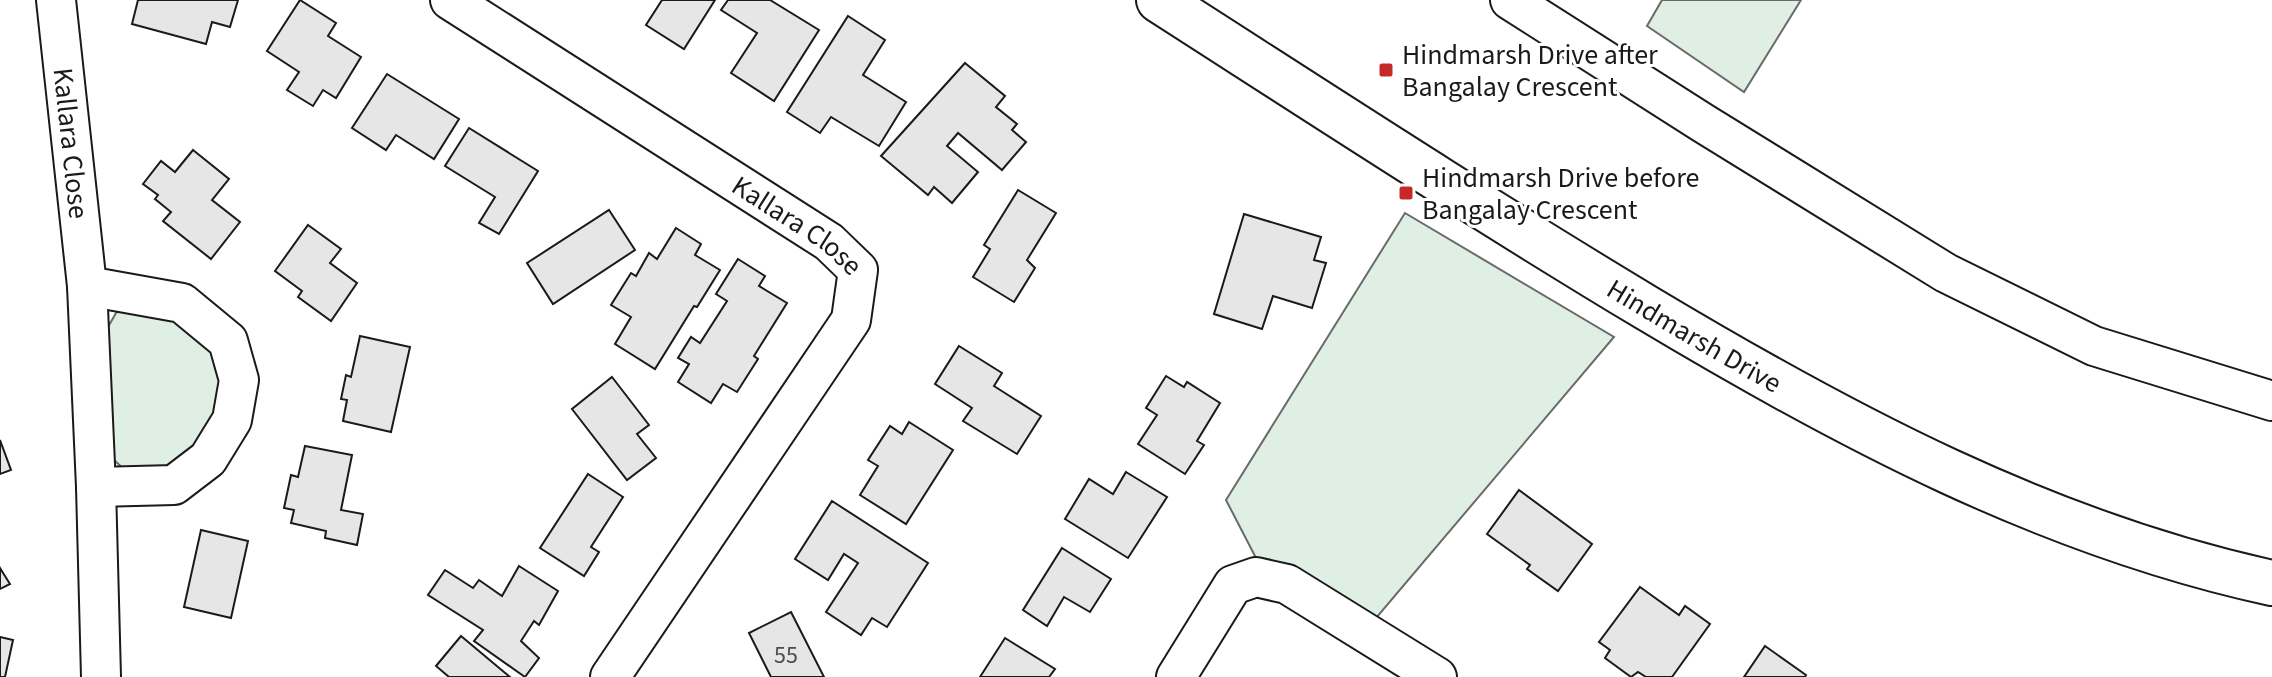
<svg xmlns="http://www.w3.org/2000/svg" width="2272" height="677" font-family="'Source Sans 3',sans-serif">
  <style>
    .green { fill: #e0efe3; stroke: #6a6a6a; stroke-width: 2 }
    .building { fill: #e6e6e6; stroke: #1a1a1a; stroke-width: 2 }
    .lines { fill: none; stroke-linecap: round; stroke-linejoin: round }
    .minor-casing { stroke: #1a1a1a; stroke-width: 42 }
    .major-casing { stroke: #1a1a1a; stroke-width: 48 }
    .minor { stroke: #fff; stroke-width: 38 }
    .major { stroke: #fff; stroke-width: 44 }
    .poi-dot { fill: #c62828; stroke: #fff; stroke-width: 3 }
    .labels { text-anchor: middle; stroke-width: 6; stroke-linejoin: round; paint-order: stroke }
    .number-label { font-size: 24px; fill: #4d4d4d }
    .poi-label { font-size: 28px; fill: #1a1a1a; stroke: #fff; text-anchor: start }
    .street-label { font-size: 28px; fill: #1a1a1a; stroke: #fff }
  </style>
  <rect width="100%" height="100%" fill="#fff"/>
  <g class="green">
    <path d="M1662 0H1801L1744 92 1647 26Z"/>
    <path d="M1405 213 1614 337 1371 624 1256 558 1226 500Z"/>
    <path d="M129 305 192 324 222 368 224 415 169 474 127 472 113 459 104 334 116 313Z"/>
  </g>
  <g class="building">
    <path d="M138 0H238L230 27 212 22 206 44 132 24Z"/>
    <path d="M300 0 336 23 328 36 361 57 336 98 323 90 313 106 287 90 299 72 267 51Z"/>
    <path d="M662 0H715L684 49 646 25Z"/>
    <path d="M728 0H770L819 30 774 101 731 73 757 33 721 10Z"/>
    <path d="M848 16 885 40 863 75 906 102 879 146 831 117 820 133 787 112Z"/>
    <path d="M965 63 1005 96 996 107 1017 124 1012 130 1026 142 1002 170 958 133 947 146 978 172 952 203 934 187 928 195 881 156Z"/>
    <path d="M387 74 459 119 434 159 396 135 386 150 352 128Z"/>
    <path d="M469 128 538 171 499 234 479 223 495 197 445 166Z"/>
    <path d="M193 150 229 179 212 200 240 222 211 259 163 221 171 212 155 199 158 195 143 184 161 161 175 172Z"/>
    <path d="M1018 190 1056 213 1027 260 1035 268 1014 302 973 277 990 249 984 245Z"/>
    <path d="M609 210 635 250 553 304 527 263Z"/>
    <path d="M1244 214 1321 237 1314 260 1326 263 1312 308 1273 296 1262 329 1214 314Z"/>
    <path d="M308 225 341 249 330 263 357 283 331 321 298 297 302 291 275 271Z"/>
    <path d="M676 228 701 244 695 255 720 270 697 307 694 306 655 369 615 344 631 317 611 305 631 273 636 276 649 253 657 259Z"/>
    <path d="M738 259 765 276 759 286 787 303 754 356 758 359 737 392 723 384 711 403 678 382 689 364 678 358 691 337 700 343 727 301 716 294Z"/>
    <path d="M360 336 410 347 391 432 343 421 347 400 341 399 346 375 351 377Z"/>
    <path d="M959 346 1002 373 994 386 1041 416 1017 454 963 421 972 408 935 384Z"/>
    <path d="M1166 376 1184 387 1187 382 1220 403 1197 441 1204 445 1185 474 1138 444 1157 415 1146 408Z"/>
    <path d="M612 377 649 425 637 434 656 458 627 480 572 409Z"/>
    <path d="M909 422 953 450 906 524 860 495 878 466 868 460 890 426 902 434Z"/>
    <path d="M0 440 11 470 0 474Z"/>
    <path d="M305 446 352 455 341 510 363 514 357 545 325 538 326 531 291 523 294 510 284 508 291 475 298 477Z"/>
    <path d="M1126 472 1167 497 1128 558 1065 519 1089 479 1113 494Z"/>
    <path d="M588 474 623 497 591 547 599 552 584 576 540 548Z"/>
    <path d="M1519 490 1592 544 1558 591 1527 569 1530 565 1487 534Z"/>
    <path d="M832 501 928 563 887 627 872 618 861 635 826 612 858 563 844 554 828 580 795 559Z"/>
    <path d="M201 530 248 541 231 618 184 607Z"/>
    <path d="M1062 548 1111 579 1090 612 1064 597 1047 626 1023 610Z"/>
    <path d="M519 566 558 591 539 625 534 621 521 641 539 658 525 677 474 641 483 630 428 595 445 570 473 588 479 580 502 596Z"/>
    <path d="M0 568 10 584 0 589Z"/>
    <path d="M1640 587 1679 615 1685 606 1710 624 1672 677H1646L1638 672 1631 677 1605 658 1610 650 1599 642Z"/>
    <path d="M791 612 824 677H771L749 633Z"/>
    <path d="M461 636 510 677H449L436 666Z"/>
    <path d="M0 637 13 640 5 677H0Z"/>
    <path d="M1005 638 1055 669 1049 677H980Z"/>
    <path d="M1765 646 1806 675 1805 677H1744Z"/>
  </g>
  <g class="lines">
    <defs>
      <g id="minor">
        <path id="s1" d="M56 0 87 286 96 487 101 677"/>
        <path id="s2" d="M450 0 829 242 858 270 851 320 610 677"/>
        <path d="M1510 0 1703 123 1946 273 2094 346 2272 401"/>
        <path d="M87 286 182 303 228 341 239 380 232 420 208 459 174 485 96 487"/>
        <path d="M1176 677 1233 585 1256 577 1287 584 1437 677"/>
      </g>
      <g id="major">
        <path id="s3" d="M1159 0C1321 104 1482 209 1647 308 1844 426 2047 534 2272 583"/>
      </g>
    </defs>
    <use href="#minor" class="minor-casing"/>
    <use href="#major" class="major-casing"/>
    <use href="#minor" class="minor"/>
    <use href="#major" class="major"/>
  </g>
  <g class="poi-dot">
    <rect x="1378" y="62" width="16" height="16" rx="4"/>
    <rect x="1398" y="185" width="16" height="16" rx="4"/>
  </g>
  <g class="labels">
    <g class="number-label">
      <text x="786" y="663">55</text>
    </g>
    <g class="poi-label">
      <text x="1402" y="64">Hindmarsh Drive after<tspan x="1402" dy="32">Bangalay Crescent</tspan></text>
      <text x="1422" y="187">Hindmarsh Drive before<tspan x="1422" dy="32">Bangalay Crescent</tspan></text>
    </g>
    <g class="street-label">
      <text dy="10" stroke="none"><textPath href="#s1" startOffset="144">Kallara Close</textPath></text>
      <text dy="10" stroke="none"><textPath href="#s2" startOffset="414">Kallara Close</textPath></text>
      <text dy="10" stroke="none"><textPath href="#s3" startOffset="632">Hindmarsh Drive</textPath></text>
    </g>
  </g>
</svg>
